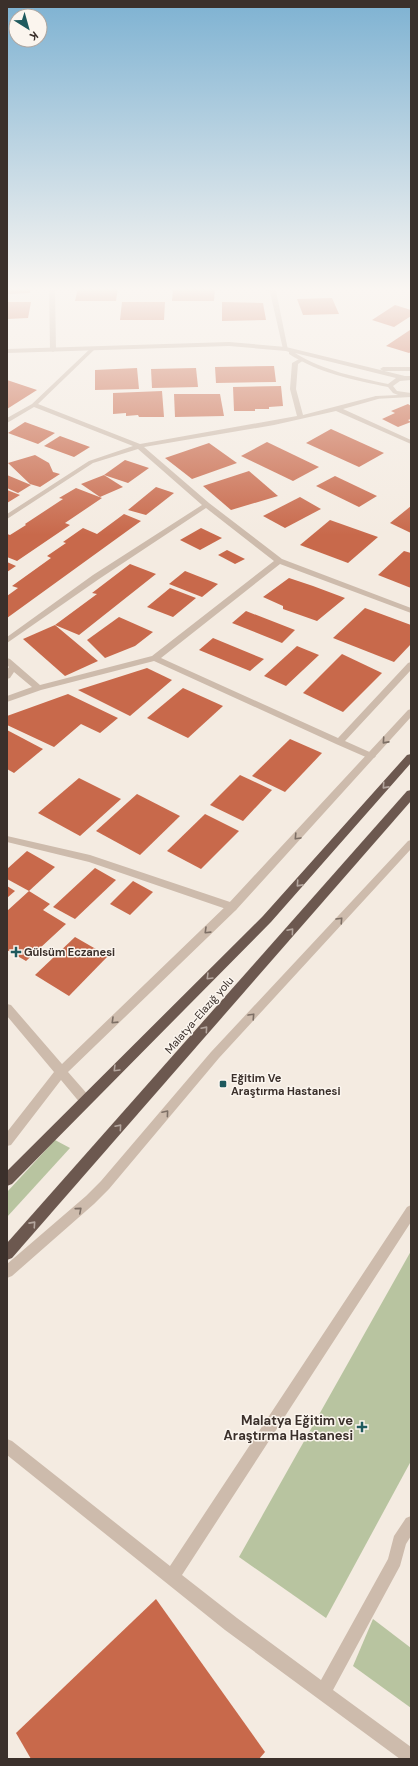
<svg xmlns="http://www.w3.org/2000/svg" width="418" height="1766" font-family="'DM Sans',sans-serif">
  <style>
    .green { fill: #b8c4a0 }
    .building { fill: #c8694b }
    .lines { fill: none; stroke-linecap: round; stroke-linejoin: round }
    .minor { fill: #cdbbac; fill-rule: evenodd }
    .tertiary { fill: #cdbbac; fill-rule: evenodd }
    .trunk { fill: #6c584f; fill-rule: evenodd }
    .oneway { stroke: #7d6f65 }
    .oneway2 { stroke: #b4a69e }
    .poi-dot { fill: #1f5a5e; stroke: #fbf5ee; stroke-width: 1.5 }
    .labels { text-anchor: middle; stroke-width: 3; stroke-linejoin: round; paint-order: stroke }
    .poi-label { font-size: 11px; font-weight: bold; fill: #3b302b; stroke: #fbf5ee; text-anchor: start }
    .street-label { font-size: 11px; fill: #3b302b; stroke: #fbf5ee }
    .near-poi-label { font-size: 13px; font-weight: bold; fill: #3b302b; stroke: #fbf5ee; text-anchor: end }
  </style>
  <rect width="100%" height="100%" fill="#f4ebe1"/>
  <g class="green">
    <path d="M55 1140 70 1148 7 1217V1192Z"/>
    <path d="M411 1251V1461L326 1618 239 1557Z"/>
    <path d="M373 1619 411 1648V1708L353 1666Z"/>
  </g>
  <g class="building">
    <path d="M7 288H31L30 293 7 294Z"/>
    <path d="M78 288H118L116 301H75Z"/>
    <path d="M173 288H215L214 301H172Z"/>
    <path d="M332 298 339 314 303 315 297 299Z"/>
    <path d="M7 302H31L28 318 7 319Z"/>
    <path d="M122 302H165L164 320H120Z"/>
    <path d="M222 302 263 303 266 320 222 321Z"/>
    <path d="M395 305 411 310V316L394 327 372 320Z"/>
    <path d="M410 330H411V352L409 353 386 346Z"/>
    <path d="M274 366 276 382 216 383 215 367Z"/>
    <path d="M137 368 139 389 95 390V370Z"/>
    <path d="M196 368 198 387 152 388 151 369Z"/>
    <path d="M7 380 37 390 7 409Z"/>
    <path d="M281 386 283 406 269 407V409H255V411H234L233 387Z"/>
    <path d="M162 391 164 417H139L138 415 126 416V413L113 414V393Z"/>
    <path d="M174 394H220L224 416 175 417Z"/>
    <path d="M408 404 411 406V419L408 420 411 422 398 427 382 419 395 413 391 411Z"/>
    <path d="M25 422 55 433 38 444 8 433Z"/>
    <path d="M331 429 384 453 359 467 306 443Z"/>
    <path d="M60 436 90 447 74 457 44 446Z"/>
    <path d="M267 442 319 467 293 481 241 456Z"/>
    <path d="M209 443 237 463 192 479 165 458Z"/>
    <path d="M35 455 49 463 53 472 60 474 40 487 30 484 8 463Z"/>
    <path d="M125 460 149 468 128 483 104 475Z"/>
    <path d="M249 471 278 496 231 510 203 486Z"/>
    <path d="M7 475 31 485 18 493 7 488Z"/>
    <path d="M104 475 123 487 100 497 81 484Z"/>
    <path d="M335 476 377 496 359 507 316 486Z"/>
    <path d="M156 487 174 493 146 515 128 510Z"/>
    <path d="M76 488 102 498 65 523 70 525 17 561 7 557V534L10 535 26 525 25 524 63 499 59 498Z"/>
    <path d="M7 490 20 495 7 503Z"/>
    <path d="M300 497 321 509 285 528 263 516Z"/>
    <path d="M411 506V533L390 523Z"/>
    <path d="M124 514 141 521 7 618V596L18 588 12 586 51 558 47 556 66 543 63 542 83 528 97 534Z"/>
    <path d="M330 520 378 537 348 563 300 545Z"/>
    <path d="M201 528 222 538 200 550 180 540Z"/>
    <path d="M227 550 245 559 235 564 218 555Z"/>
    <path d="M404 551 411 553V588L378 575Z"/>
    <path d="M7 562 16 566 7 572Z"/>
    <path d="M130 564 156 574 79 635 55 625 97 594 92 593Z"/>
    <path d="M185 571 218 584 202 597 169 584Z"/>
    <path d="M289 578 313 586 345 598 317 621 283 609V606L263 597Z"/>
    <path d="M170 588 196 598 173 617 147 607Z"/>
    <path d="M365 608 411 625V644L394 662 333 638Z"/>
    <path d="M246 611 295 630 282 643 232 623Z"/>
    <path d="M119 617 153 632 135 646 105 658 87 640Z"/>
    <path d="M55 625 98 661 65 676 23 639Z"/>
    <path d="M213 638 264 659 250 671 199 650Z"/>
    <path d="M297 646 319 655 286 686 264 676Z"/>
    <path d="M342 654 382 673 343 712 303 693Z"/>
    <path d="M147 668 172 680 130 716 78 690Z"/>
    <path d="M183 688 223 706 188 738 147 718Z"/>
    <path d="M68 694 118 718 100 733 81 724 54 747 7 725V716Z"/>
    <path d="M7 730 43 749 14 773 7 769Z"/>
    <path d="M290 739 322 753 285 792 252 776Z"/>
    <path d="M240 775 272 790 243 821 210 805Z"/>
    <path d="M79 778 121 799 80 836 38 813Z"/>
    <path d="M137 794 180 816 140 855 96 831Z"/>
    <path d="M205 814 239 831 201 869 167 851Z"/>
    <path d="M27 851 55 867 29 891 7 879V869Z"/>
    <path d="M95 868 116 880 75 919 53 907Z"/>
    <path d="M133 881 153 892 130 915 110 904Z"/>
    <path d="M7 886 15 891 7 898Z"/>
    <path d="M29 891 50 904 43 910 66 924 26 961 7 950V911Z"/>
    <path d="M75 937 108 956 69 996 35 975Z"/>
    <path d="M156 1599 265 1752 259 1759H31L16 1733Z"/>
  </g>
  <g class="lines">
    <g class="minor">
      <path d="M49 288H55L56 350 53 352 50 350Z"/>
      <path d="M265 288H272L276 291 288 350 283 349 270 292Z"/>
      <path d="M92 347 95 349 94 350 38 404 140 444 297 416 290 389 292 363 301 358 304 360 298 364 296 389 303 415 376 396 379 398 378 399 343 409 411 440V444L336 411 274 425 144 447 209 503 282 559 411 608V613L280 564 161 658 338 738 408 663 411 662V670L345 741 374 754 376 756 374 758H368L336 744 154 661 41 690 7 702V696L32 687 14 672 10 678 7 679V670L9 667 7 665V658L10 659 40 685 152 656 274 561 206 508 99 579 7 643V637L93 575 202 505 138 449 93 463 7 519V514L89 461 133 446 34 407 7 423V418L32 404Z"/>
      <path d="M7 836 90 855 236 904 237 907 236 910 232 911 89 862 7 842Z"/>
      <path d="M411 1205V1222L182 1575 237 1618 321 1680 388 1559 394 1536 406 1518 411 1516V1536L406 1544 400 1566 333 1690 411 1747V1759H400L225 1630 7 1455V1439L12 1441 170 1566 407 1207Z"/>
    </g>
    <g class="tertiary">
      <path d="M229 342 286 347 405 376H411V380L400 381 393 386 397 391 411 393V397L374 399 373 398 376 396 398 395 393 393 388 387C353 380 319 373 289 354V352L286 351 229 346 7 353V349ZM295 353 396 378 388 384C356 377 324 371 295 353Z"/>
      <path d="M411 367V371H383L380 369 383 367Z"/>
      <path d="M411 709V717L236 910 68 1072 89 1096 91 1100 89 1104 85 1105 81 1104 61 1080 11 1145 7 1146V1132L54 1072 7 1016V1004L11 1005 62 1064 228 904 408 710Z"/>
      <path d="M411 840V849L219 1058 109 1189 94 1204 12 1276 7 1278V1264L86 1196 101 1181 211 1052 408 841Z"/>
    </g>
    <g class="trunk">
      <path d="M411 754V763L271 922 12 1184 7 1186V1171L263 916 407 755Z"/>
      <path d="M411 790V801L12 1258 7 1260V1243L407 791Z"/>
    </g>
  </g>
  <defs><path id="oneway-chevron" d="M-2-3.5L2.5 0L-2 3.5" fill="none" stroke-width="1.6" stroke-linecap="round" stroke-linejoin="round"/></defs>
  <g class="oneway">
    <use href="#oneway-chevron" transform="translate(385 741) rotate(132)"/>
    <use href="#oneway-chevron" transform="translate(297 837) rotate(133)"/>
    <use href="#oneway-chevron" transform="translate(340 920) rotate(-47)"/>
    <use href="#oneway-chevron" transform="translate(207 931) rotate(136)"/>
    <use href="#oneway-chevron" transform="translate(252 1016) rotate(-47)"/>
    <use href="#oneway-chevron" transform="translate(114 1021) rotate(136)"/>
    <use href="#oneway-chevron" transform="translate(166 1113) rotate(-50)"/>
    <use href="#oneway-chevron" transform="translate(79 1210) rotate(-41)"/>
  </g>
  <g class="oneway2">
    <use href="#oneway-chevron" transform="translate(385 786) rotate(132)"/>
    <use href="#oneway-chevron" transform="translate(299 884) rotate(132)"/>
    <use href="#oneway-chevron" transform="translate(291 931) rotate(-49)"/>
    <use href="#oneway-chevron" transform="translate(209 977) rotate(135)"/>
    <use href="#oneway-chevron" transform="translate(205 1029) rotate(-49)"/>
    <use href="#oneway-chevron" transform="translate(116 1069) rotate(135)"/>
    <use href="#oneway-chevron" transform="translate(119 1127) rotate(-49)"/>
    <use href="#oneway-chevron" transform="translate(33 1224) rotate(-48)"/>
  </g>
  <linearGradient id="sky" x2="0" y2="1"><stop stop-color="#7eb2d2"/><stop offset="0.54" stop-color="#faf6f2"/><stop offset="1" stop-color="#faf6f2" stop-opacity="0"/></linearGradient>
  <rect width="418" height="535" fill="url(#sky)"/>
  <g class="poi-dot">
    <path d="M14 946h4v4h4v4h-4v4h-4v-4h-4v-4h4z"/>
    <rect x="219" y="1080" width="8" height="8" rx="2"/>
    <path d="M360 1421h4v4h4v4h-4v4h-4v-4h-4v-4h4z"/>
  </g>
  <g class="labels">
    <g class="poi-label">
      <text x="24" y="956">Gülsüm Eczanesi</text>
      <text x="231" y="1082">Eğitim Ve<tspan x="231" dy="13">Araştırma Hastanesi</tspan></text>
    </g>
    <g class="street-label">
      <text transform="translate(199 1015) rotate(-49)" y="4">Malatya-Elazığ yolu</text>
    </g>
    <g class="near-poi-label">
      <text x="353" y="1425">Malatya Eğitim ve<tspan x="353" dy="15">Araştırma Hastanesi</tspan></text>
    </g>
  </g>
  <rect width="418" height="1766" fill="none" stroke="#3b302b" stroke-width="16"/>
  <g transform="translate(28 28) rotate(143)"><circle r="19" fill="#fbf5ee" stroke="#aea6a0"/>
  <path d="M0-3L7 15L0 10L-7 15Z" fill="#1f5a5e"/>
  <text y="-6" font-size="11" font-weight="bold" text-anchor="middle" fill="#3b302b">K</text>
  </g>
</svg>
